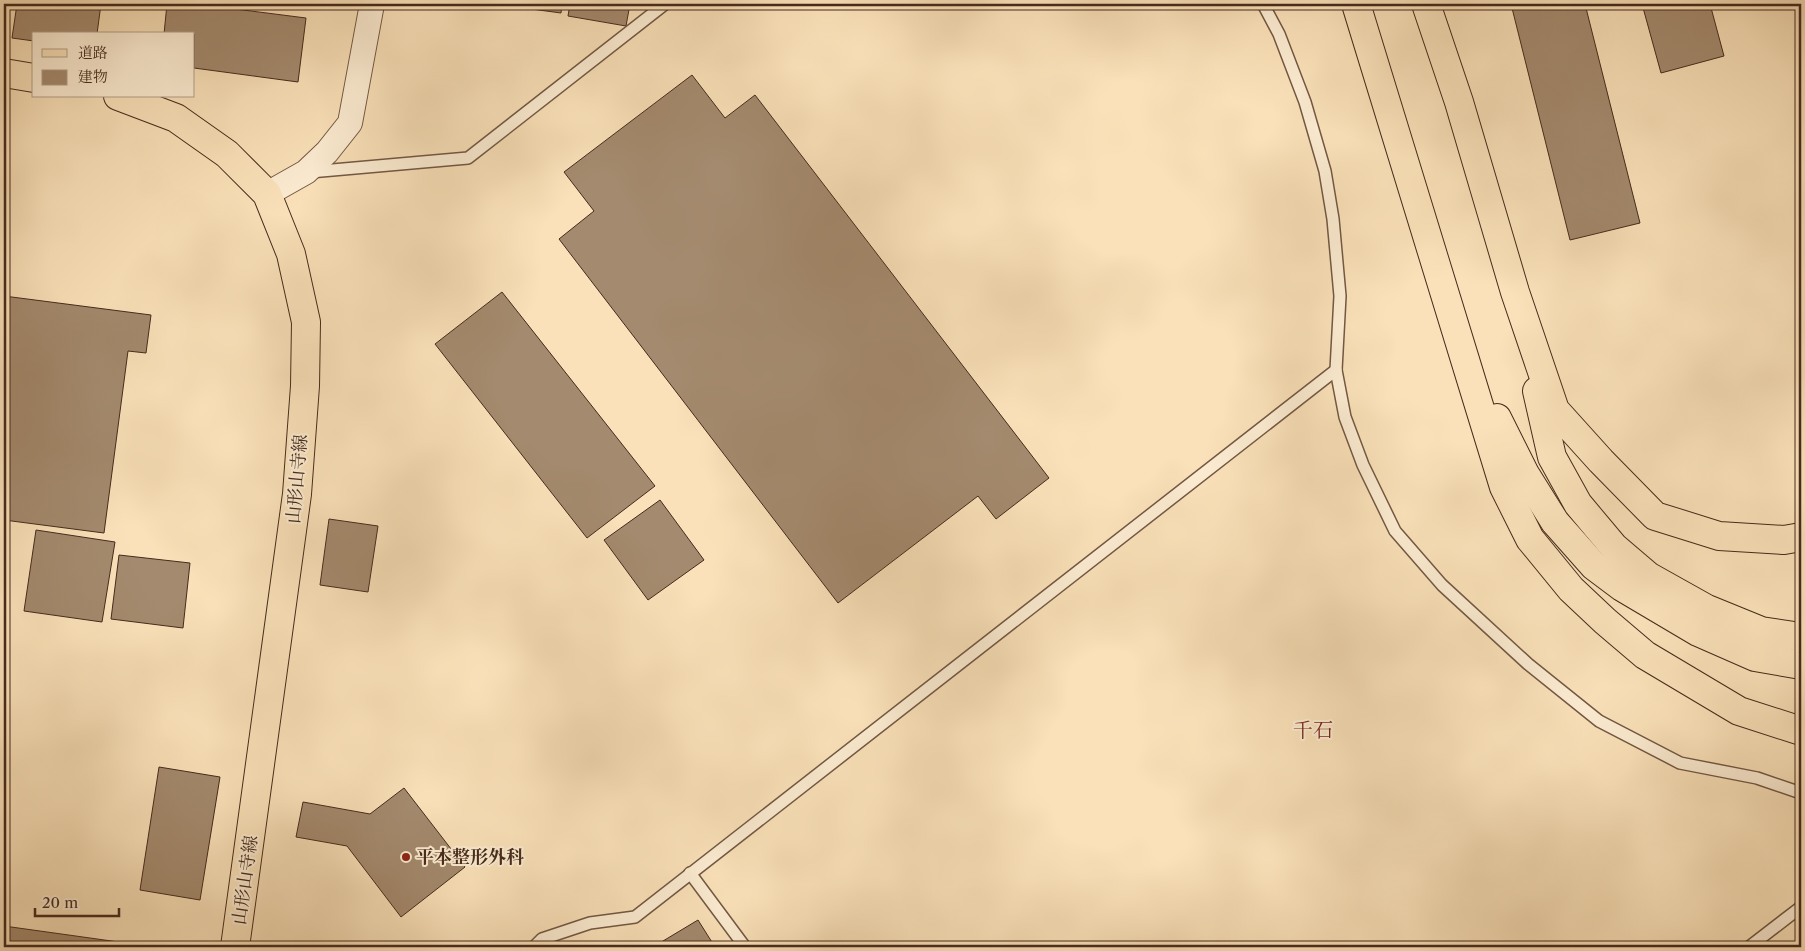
<svg xmlns="http://www.w3.org/2000/svg" width="1805" height="951" font-family="'Libre Caslon Text','Noto Serif JP',serif">
  <style>
    .building { fill: #a48a6e; stroke: #462b1c }
    .lines { fill: none; stroke-linecap: round; stroke-linejoin: round }
    .service-casing { stroke: #735843; stroke-width: 14 }
    .minor-casing { stroke: #735843; stroke-width: 26 }
    .primary-casing { stroke: #462b1c; stroke-width: 30 }
    .motorway-casing { stroke: #462b1c; stroke-width: 30 }
    .service { stroke: #fcecd2; stroke-width: 11 }
    .minor { stroke: #fcecd2; stroke-width: 24 }
    .primary { stroke: #fae1b9; stroke-width: 28 }
    .motorway { stroke: #fae1b9; stroke-width: 28 }
    .poi-dot { fill: #8f2418; stroke: #fcecd2; stroke-width: 2 }
    .labels { text-anchor: middle; stroke-width: 4; stroke-linejoin: round; paint-order: stroke }
    .street-label { font-size: 18px; fill: #462b1c; stroke: #fcecd2 }
    .poi-label { font-size: 18px; font-weight: bold; fill: #462b1c; stroke: #fcecd2; text-anchor: start }
    .quarter-label { font-size: 20px; fill: #7a1f14; stroke: #fcecd2 }
  </style>
  <rect width="100%" height="100%" fill="#fae1b9"/>
  <filter id="stains"><feTurbulence type="fractalNoise" baseFrequency=".004" numOctaves="4"/><feColorMatrix values="0 0 0 0 .2 0 0 0 0 .09 0 0 0 0 .02 0 0 0 .5 -.17"/></filter>
  <radialGradient id="worn" r=".72"><stop offset=".6" stop-color="#630" stop-opacity="0"/><stop offset="1" stop-color="#630" stop-opacity=".3"/></radialGradient>
  <g class="building">
    <path d="M17 4H101L97 34H34V41L12 38Z"/>
    <path d="M167 4H196L306 18 298 82 194 68V34H164Z"/>
    <path d="M494 4H562L561 13Z"/>
    <path d="M570 4H630L626 26 568 16Z"/>
    <path d="M1511 4H1585L1640 223 1570 240Z"/>
    <path d="M1642 4H1710L1724 56 1661 73Z"/>
    <path d="M692 75 725 118 755 95 1049 478 996 519 978 496 838 603 559 239 594 211 564 172Z"/>
    <path d="M502 292 655 486 587 538 435 344Z"/>
    <path d="M4 296 151 315 146 353 128 351 104 533 4 520Z"/>
    <path d="M660 500 704 560 648 600 604 540Z"/>
    <path d="M329 519 378 526 368 592 320 585Z"/>
    <path d="M36 530 115 542 102 622 24 611Z"/>
    <path d="M119 555 190 563 183 628 111 619Z"/>
    <path d="M159 767 220 777 200 900 140 890Z"/>
    <path d="M404 788 465 867 401 917 347 846 296 837 303 802 370 814Z"/>
    <path d="M698 920 715 947H653Z"/>
    <path d="M4 926 133 944V947H4Z"/>
  </g>
  <g class="lines">
    <defs>
      <g id="service">
        <path d="M1263 4 1279 34 1305 102 1325 171 1333 219 1340 296 1336 370 1345 417 1363 465 1395 531 1442 585 1528 664 1599 721 1680 763 1757 778 1801 793"/>
        <path d="M310 172 468 158 665 4"/>
        <path d="M690 873 745 947"/>
        <path d="M534 947 542 939 590 923 635 917 1336 370"/>
        <path d="M1749 947 1801 907"/>
      </g>
      <path id="minor" d="M267 194 306 172 327 152 350 123 372 4"/>
      <g id="primary">
        <path d="M4 73 34 78"/>
        <path d="M118 96 176 118 227 154 267 194 291 254 306 322 305 386 297 494 235 947"/>
      </g>
      <g id="motorway">
        <path d="M1356 4 1504 487 1530 539 1571 589 1605 621 1645 655 1739 711 1801 731"/>
        <path d="M1426 4 1459 102 1515 292 1555 410 1601 461 1655 516 1719 536 1784 540 1801 537"/>
        <path d="M1537 391 1552 457 1578 504 1614 547 1648 576 1707 609 1761 631 1801 637"/>
        <path d="M1497 418 1525 474 1555 522 1594 566 1622 587 1698 632 1755 657 1801 665"/>
      </g>
    </defs>
    <use href="#service" class="service-casing"/>
    <use href="#minor" class="minor-casing"/>
    <use href="#primary" class="primary-casing"/>
    <use href="#motorway" class="motorway-casing"/>
    <use href="#service" class="service"/>
    <use href="#minor" class="minor"/>
    <use href="#primary" class="primary"/>
    <use href="#motorway" class="motorway"/>
  </g>
  <circle class="poi-dot" cx="406" cy="857" r="5"/>
  <g class="labels">
    <g class="street-label">
      <text transform="translate(297 479) rotate(-85)" y="6">山形山寺線</text>
      <text transform="translate(245 880) rotate(-82)" y="6">山形山寺線</text>
    </g>
    <g class="poi-label">
      <text x="416" y="863">平本整形外科</text>
    </g>
    <g class="quarter-label">
      <text x="1313" y="737">千石</text>
    </g>
  </g>
  <rect width="1805" height="951" fill="none" stroke="#fae1b9" stroke-width="20"/>
  <rect x="5" y="5" width="1795" height="941" fill="none" stroke="#462b1c" stroke-width="2.5"/>
  <rect x="10" y="10" width="1785" height="931" fill="none" stroke="#462b1c"/>
  <rect x="32" y="32" width="162" height="65" fill="#fcecd2" stroke="#b39f89"/>
  <rect x="42" y="49" width="25" height="8" fill="#fae1b9" stroke="#b39f89"/>
  <text x="78" y="58" font-size="15" fill="#462b1c">道路</text>
  <rect x="42" y="70" width="25" height="15" fill="#a48a6e" stroke="#b39f89"/>
  <text x="78" y="82" font-size="15" fill="#462b1c">建物</text>
  <path d="M35 908v8h84v-8" fill="none" stroke="#462b1c" stroke-width="2.5"/>
  <text x="42" y="908" font-size="15" fill="#462b1c" stroke="#fcecd2" stroke-width="4" paint-order="stroke">20 m</text>
  <rect width="100%" height="100%" filter="url(#stains)"/>
  <rect width="100%" height="100%" fill="url(#worn)"/>
</svg>
